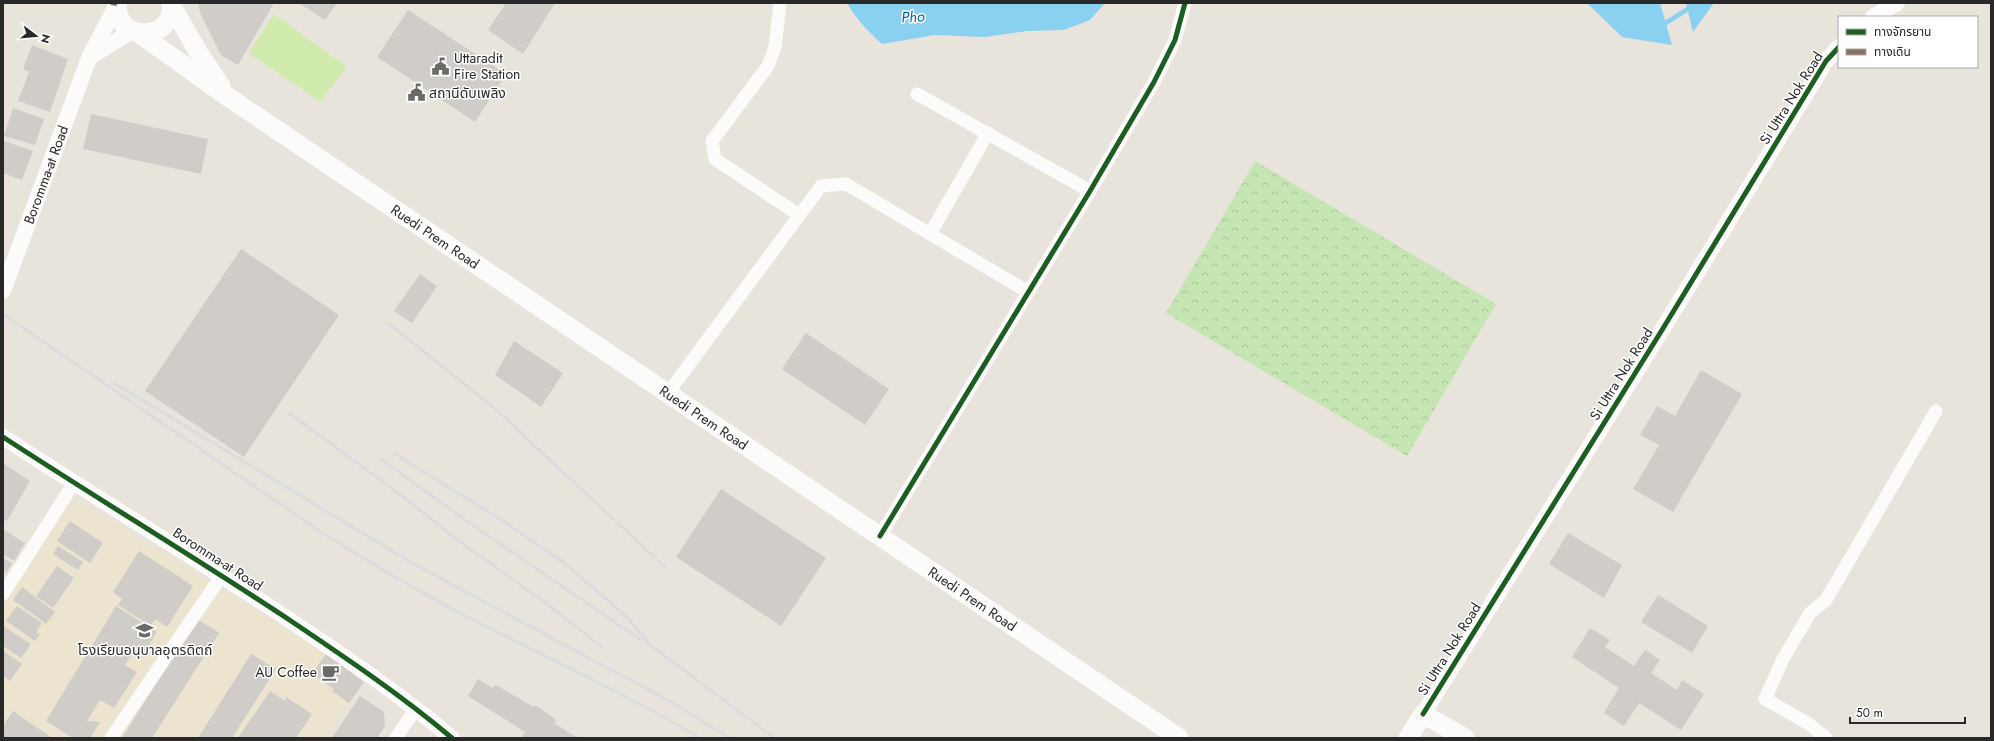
<svg xmlns="http://www.w3.org/2000/svg" width="1994" height="741" font-family="Jost,'Noto Sans Thai',sans-serif">
  <style>
    .education { fill: #ece4cf }
    .forest { fill: url(#forest-crowns) }
    .pitch { fill: #d1ebae }
    .water { fill: #8ad0f0 }
    .lines { fill: none; stroke-linecap: round; stroke-linejoin: round }
    .stream { stroke: #8ad0f0; stroke-width: 4.5 }
    .building { fill: #d0cdc8 }
    .minor { stroke: #fcfbfa; stroke-width: 13 }
    .tertiary { stroke: #fcfbfa; stroke-width: 16 }
    .secondary { stroke: #fcfbfa; stroke-width: 19 }
    .rail { stroke: #dcdcde; stroke-width: 3 }
    .quiet { stroke: #8d6e63; stroke-width: 4; stroke-dasharray: 8 4; stroke-linecap: butt }
    .cycleway-casing { stroke: #fff; stroke-width: 8 }
    .cycleway { stroke: #1b5e20; stroke-width: 5 }
    .labels { text-anchor: middle; stroke-width: 3; stroke-linejoin: round; paint-order: stroke }
    .poi-label { font-size: 14px; fill: #282828; stroke: #fff; text-anchor: start }
    .street-label { font-size: 14px; fill: #282828; stroke: #fff }
    .water-label { font-size: 15px; font-style: italic; fill: #0262a2; stroke: #fff }
  </style>
  <defs>
    <pattern id="forest-crowns" width="20" height="18" patternUnits="userSpaceOnUse"><rect width="20" height="18" fill="#c5e6b2"/><path d="M2 6a3 3 0 1 1 6 0M12 15a3 3 0 1 1 6 0" fill="none" stroke="#a9c599"/></pattern>
  </defs>
  <rect width="100%" height="100%" fill="#e8e4dc"/>
  <path class="education" d="M73 498 326 654 348 670 333 691 349 703 324 738H3V606L40 547Z"/>
  <path class="forest" d="M1255 161 1496 304 1407 456 1166 313Z"/>
  <path class="pitch" d="M274 14 347 67 320 102 249 53Z"/>
  <g class="water">
    <path d="M847 3H1105L1090 20 1064 30 1027 31 984 37 935 35 882 44C868 31 856 19 847 3Z"/>
    <path d="M1587 3H1660L1672 45 1622 37Z"/>
    <path d="M1686 3H1714L1693 32Z"/>
  </g>
  <g class="lines">
    <path class="stream" d="M1661 26 1691 7 1693 3"/>
  </g>
  <g class="building">
    <path d="M198 3H274L238 65 221 55 201 15Z"/>
    <path d="M299 3H337L325 20Z"/>
    <path d="M506 3H555L523 54 488 30Z"/>
    <path d="M408 10 506 74 475 122 377 57Z"/>
    <path d="M32 45 68 59 50 112 18 101 29 72 23 69Z"/>
    <path d="M13 108 44 119 35 145 4 136Z"/>
    <path d="M91 114 208 139 201 174 83 149Z"/>
    <path d="M4 141 33 151 22 180 3 173Z"/>
    <path d="M241 249 339 315 244 457 145 391Z"/>
    <path d="M420 274 437 286 412 323 394 311Z"/>
    <path d="M806 333 889 389 865 425 782 369Z"/>
    <path d="M514 341 563 373 541 407 495 375Z"/>
    <path d="M1701 370 1742 394 1673 512 1633 489 1659 445 1640 435 1657 406 1675 416Z"/>
    <path d="M4 464 30 481 7 521 3 519Z"/>
    <path d="M721 489 826 558 781 626 676 557Z"/>
    <path d="M70 521 103 543 90 563 57 541Z"/>
    <path d="M3 529 25 543 14 561 3 554Z"/>
    <path d="M1568 533 1622 565 1604 598 1549 564Z"/>
    <path d="M58 546 83 562 78 570 53 554Z"/>
    <path d="M139 551 193 586 167 627 155 619 151 626 118 605 122 599 113 592Z"/>
    <path d="M3 558 12 563 7 572 3 570Z"/>
    <path d="M57 566 74 578 53 608 36 596Z"/>
    <path d="M22 587 55 612 46 624 13 600Z"/>
    <path d="M1658 595 1708 626 1692 653 1641 622Z"/>
    <path d="M17 606 42 623 36 632 40 634 35 641 6 621Z"/>
    <path d="M116 606 157 632 141 658 133 653 125 665 137 672 114 708 100 700 87 721 100 722 90 738H73L46 721Z"/>
    <path d="M197 619 219 633 152 738H122Z"/>
    <path d="M3 626 31 644 21 658 3 646Z"/>
    <path d="M1590 628 1610 640 1605 647 1634 666 1645 650 1660 660 1651 673 1677 690 1682 680 1704 694 1681 730 1639 703 1624 726 1604 713 1619 688 1572 657Z"/>
    <path d="M3 651 22 664 10 681 3 676Z"/>
    <path d="M251 654 276 669 232 738H198Z"/>
    <path d="M326 654 364 682 349 703 332 691 334 689 312 674Z"/>
    <path d="M478 679 492 688 496 685 532 706H537L556 720 555 724 578 738H521L525 732 468 696Z"/>
    <path d="M270 691 285 701 286 697 312 714 296 738H238Z"/>
    <path d="M360 696 384 712 385 726 377 738H332Z"/>
    <path d="M13 711 52 738H3V726Z"/>
  </g>
  <g class="lines">
    <g class="minor">
      <path d="M780 3 775 47 768 66 712 141 715 159 799 215"/>
      <path d="M917 94 1090 191"/>
      <path d="M930 234 988 133"/>
      <path d="M668 393 821 186 846 184 1028 292"/>
      <path d="M880 536 1090 191 1154 82 1175 40 1185 3"/>
      <path d="M3 594 74 483"/>
      <path d="M111 738 222 575"/>
      <path d="M396 738 416 708"/>
      <path d="M1826 738 1809 724 1765 699 1783 659 1810 613 1826 600 1936 411"/>
    </g>
    <g class="tertiary">
      <path d="M1873 17 1897 3"/>
      <path d="M90 57 132 31"/>
      <path id="s1" d="M3 291 89 58 117 4"/>
      <path d="M3 437C98 499 196 558 291 621 346 658 401 695 452 738"/>
      <path d="M1423 714 1662 330 1826 61 1839 47"/>
    </g>
    <g class="secondary">
      <path d="M117 3C116 47 177 39 171 3"/>
      <path d="M171 5 200 55 221 86"/>
      <path id="s2" d="M140 34 228 97 1179 738"/>
      <path d="M1408 738 1423 714 1465 738"/>
    </g>
    <g class="rail">
      <path d="M3 314 321 532C366 560 412 588 460 613 540 654 622 692 700 738"/>
      <path d="M388 323 492 406 665 567"/>
      <path d="M114 383 412 563 675 704 729 738"/>
      <path d="M289 413 398 493 463 544 539 598 602 647"/>
      <path d="M395 454 503 521 563 562 627 617 650 645 772 736"/>
      <path d="M381 459 468 522 641 640"/>
    </g>
    <path class="quiet" d="M111 3 117 4"/>
    <defs>
      <g id="cycleway">
        <path d="M3 437C98 499 196 558 291 621 346 658 401 695 452 738"/>
        <path d="M880 536 1090 191 1154 82 1175 40 1185 3"/>
        <path d="M1423 714 1662 330 1826 61 1839 47"/>
      </g>
    </defs>
    <use href="#cycleway" class="cycleway-casing"/>
    <use href="#cycleway" class="cycleway"/>
  </g>
  <defs>
    <symbol id="civic-bare" viewBox="-9 -9 18 18"><path d="M-.6-6.5H3V-4.5H.6V-3L4-1V1h2V6H-6V1h2V-1L-.6-3ZM-1.2 2.5V6h2.4V2.5Z" fill="#6b6a67" stroke="#fff" stroke-width="2.5" paint-order="stroke"/></symbol>
    <symbol id="school-bare" viewBox="-9 -9 18 18"><path d="M0-5L7-2L0 1L-7-2ZM-4 1L0 2.5L4 1V4Q0 6-4 4Z" fill="#6b6a67" stroke="#fff" stroke-width="2.5" paint-order="stroke"/></symbol>
    <symbol id="cafe-bare" viewBox="-9 -9 18 18"><path d="M-5.5-4.5H6V0H3Q3 3.5 0 3.5H-2.5Q-5.5 3.5-5.5 0ZM3-3.2v2h1.7v-2ZM-6 4.5H4V6H-6Z" fill="#6b6a67" stroke="#fff" stroke-width="2.5" paint-order="stroke"/></symbol>
  </defs>
  <g fill-rule="evenodd">
    <use href="#civic-bare" x="428" y="54" width="25" height="25"/>
    <use href="#civic-bare" x="404" y="80" width="25" height="25"/>
    <use href="#school-bare" x="132" y="618" width="25" height="25"/>
    <use href="#cafe-bare" x="318" y="660" width="25" height="25"/>
  </g>
  <g class="labels">
    <g class="poi-label">
      <text x="454" y="63">Uttaradit<tspan x="454" dy="16">Fire Station</tspan></text>
      <text x="429" y="98">สถานีดับเพลิง</text>
      <text x="145" y="655" text-anchor="middle">โรงเรียนอนุบาลอุตรดิตถ์</text>
      <text x="317" y="677" text-anchor="end">AU Coffee</text>
    </g>
    <g class="street-label">
      <text transform="translate(1791 98) rotate(-58)" y="5">Si Uttra Nok Road</text>
      <text dy="5" stroke="none"><textPath href="#s1" startOffset="124">Boromma-at Road</textPath></text>
      <text dy="5" stroke="none"><textPath href="#s2" startOffset="358">Ruedi Prem Road</textPath></text>
      <text transform="translate(1621 374) rotate(-58)" y="5">Si Uttra Nok Road</text>
      <text dy="5" stroke="none"><textPath href="#s2" startOffset="682">Ruedi Prem Road</textPath></text>
      <text transform="translate(218 559) rotate(33)" y="5">Boromma-at Road</text>
      <text dy="5" stroke="none"><textPath href="#s2" startOffset="1006">Ruedi Prem Road</textPath></text>
      <text transform="translate(1449 649) rotate(-58)" y="5">Si Uttra Nok Road</text>
    </g>
    <g class="water-label">
      <text transform="translate(913 17) rotate(-3)" y="5">Pho</text>
    </g>
  </g>
  <rect width="1994" height="741" fill="none" stroke="#282828" stroke-width="8"/>
  <rect x="1838" y="16" width="140" height="52" fill="#ffffff" stroke="#a9a9a9"/>
  <rect x="1846" y="29" width="20" height="6" fill="#1b5e20" stroke="#a9a9a9"/>
  <text x="1874" y="36" font-size="12" fill="#282828">ทางจักรยาน</text>
  <rect x="1846" y="49" width="20" height="6" fill="#8d6e63" stroke="#a9a9a9"/>
  <text x="1874" y="56" font-size="12" fill="#282828">ทางเดิน</text>
  <g transform="translate(36 36) rotate(106)" stroke="#ffffff" stroke-width="3" paint-order="stroke">
  <path d="M0-3L7 15L0 10L-7 15Z" fill="#282828"/>
  <text y="-6" font-size="11" font-weight="bold" text-anchor="middle" fill="#282828">N</text>
  </g>
  <path d="M1850 717v6h115v-6" fill="none" stroke="#282828" stroke-width="2"/>
  <text x="1856" y="717" font-size="12" fill="#282828" stroke="#ffffff" stroke-width="3" paint-order="stroke">50 m</text>
</svg>
